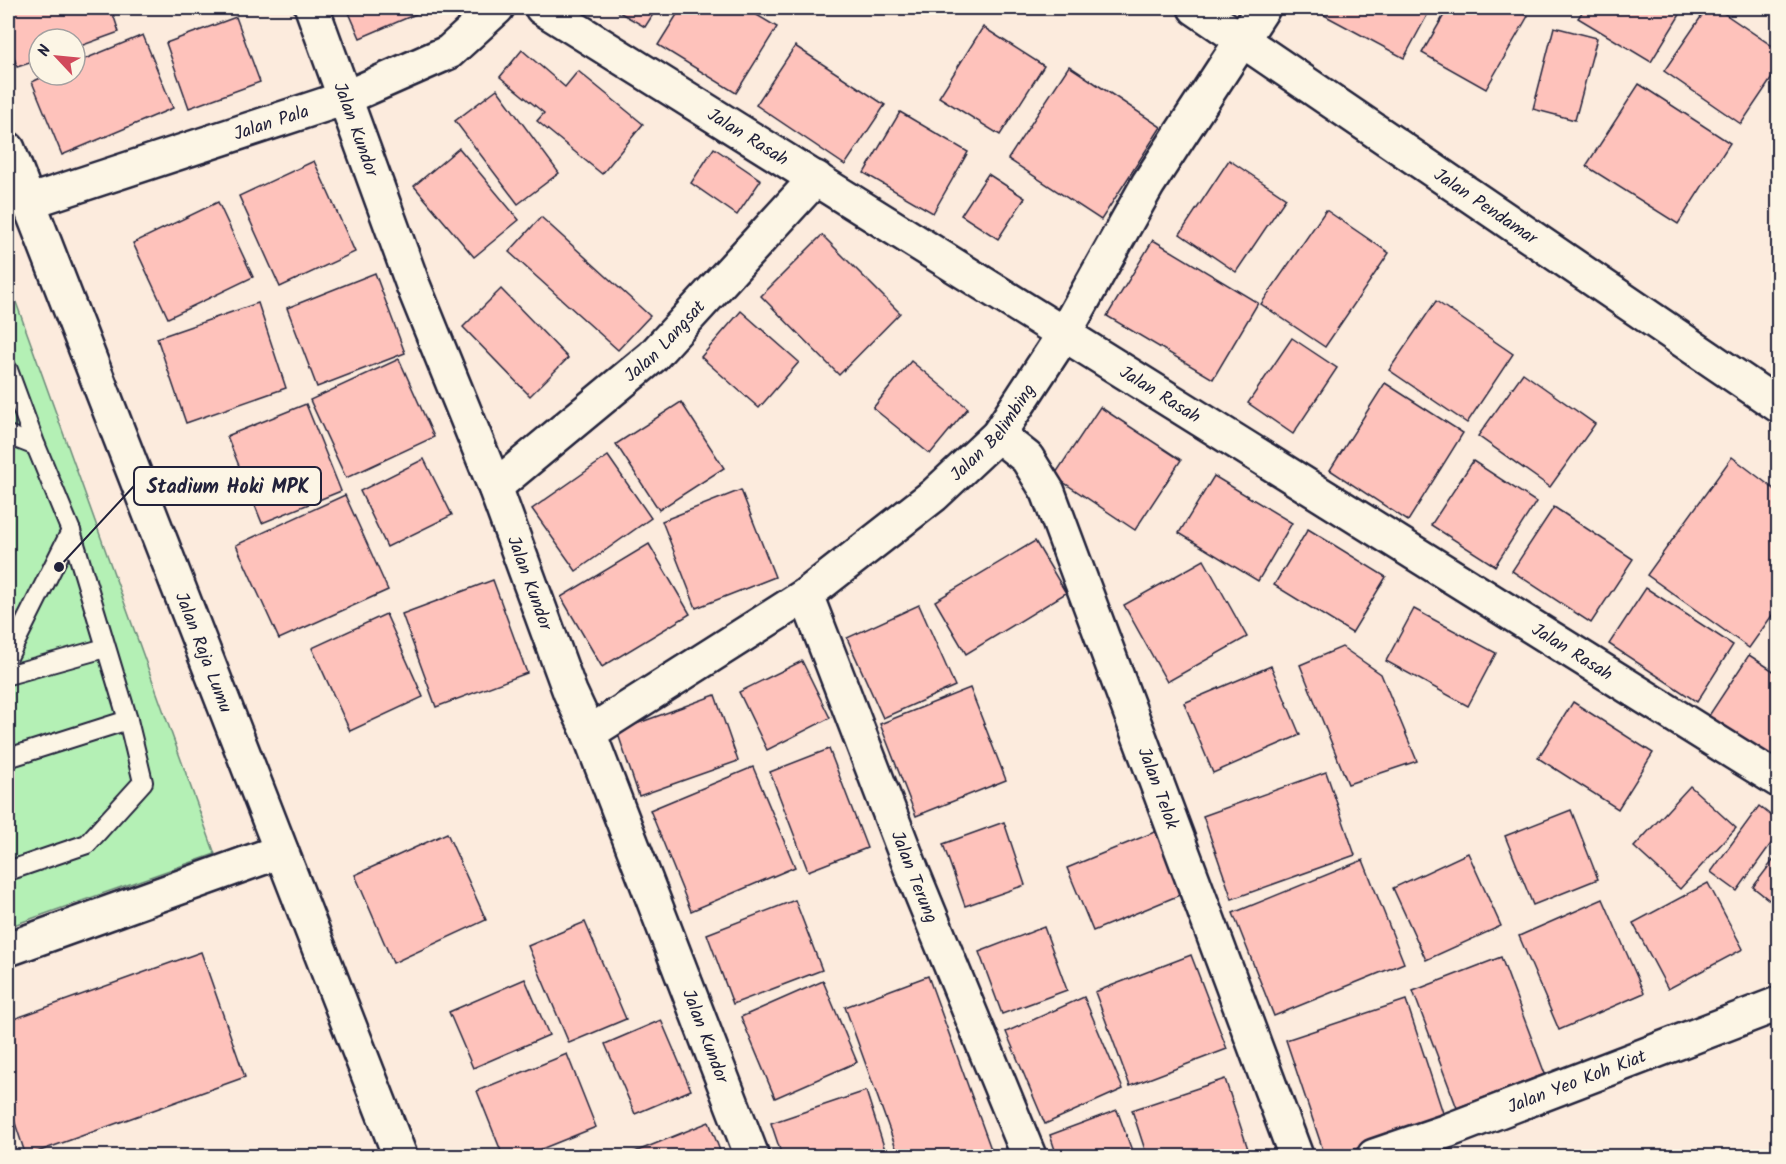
<svg xmlns="http://www.w3.org/2000/svg" width="1786" height="1164" font-family="Kalam,sans-serif">
  <style>
    .green { fill: #b4f0b5; stroke: #6b8978; stroke-width: 1.5 }
    .building { fill: #fec2bb; stroke: #22223b; stroke-width: 1.5 }
    .lines { fill: none; stroke-linecap: round; stroke-linejoin: round }
    .service-casing { stroke: #22223b; stroke-width: 22 }
    .minor-casing { stroke: #22223b; stroke-width: 38 }
    .tertiary-casing { stroke: #22223b; stroke-width: 38 }
    .service { stroke: #fcf5e5; stroke-width: 18 }
    .minor { stroke: #fcf5e5; stroke-width: 33 }
    .tertiary { stroke: #fcf5e5; stroke-width: 33 }
    .labels { text-anchor: middle; stroke-width: 6; stroke-linejoin: round; paint-order: stroke }
    .street-label { font-size: 18px; fill: #22223b; stroke: #fcf5e5 }
    .leader { fill: none; stroke: #22223b; stroke-width: 2 }
    .callout-dot { fill: #22223b; stroke: #fcf5e5; stroke-width: 2 }
    .callout { fill: #fcf5e5; stroke: #22223b; stroke-width: 2 }
    .callout-label { font-size: 20px; text-anchor: middle; font-weight: bold; fill: #22223b }
  </style>
  <rect width="100%" height="100%" fill="#fcebdd"/>
  <filter id="ink" filterUnits="userSpaceOnUse"><feTurbulence type="fractalNoise" baseFrequency=".0167" numOctaves="2"/><feDisplacementMap in="SourceGraphic" scale="12" xChannelSelector="R" yChannelSelector="G"/><feConvolveMatrix kernelMatrix="1 2 1 2 8 2 1 2 1" color-interpolation-filters="sRGB"/></filter>
  <g filter="url(#ink)">
    <path class="green" d="M8 280 215 854 8 927Z"/>
    <g class="building">
      <path d="M8 8H111L119 32 75 48V39H39V60L17 67 8 38Z"/>
      <path d="M347 8H430L360 38Z"/>
      <path d="M612 8H657L645 27Z"/>
      <path d="M681 8H745L777 27 736 93 658 45Z"/>
      <path d="M1311 8H1431L1404 58Z"/>
      <path d="M1448 8H1515L1528 16 1486 89 1422 53Z"/>
      <path d="M1585 8H1684L1651 62 1578 18Z"/>
      <path d="M1707 8H1716L1778 50V69L1741 124 1664 71Z"/>
      <path d="M236 17 260 82 189 108 166 43Z"/>
      <path d="M983 27 1044 66 1000 135 939 97Z"/>
      <path d="M1554 27 1597 38 1575 120 1533 109Z"/>
      <path d="M143 35 173 108 62 155 32 82 47 75H75V63Z"/>
      <path d="M795 46 885 105 845 165 756 105Z"/>
      <path d="M522 50 565 87 578 71 643 124 602 174 537 121 544 113 500 77Z"/>
      <path d="M1069 66 1161 127 1101 220 1008 159Z"/>
      <path d="M1639 84 1730 143 1678 224 1586 166Z"/>
      <path d="M497 89 559 173 518 204 455 121Z"/>
      <path d="M900 112 968 152 933 213 864 173Z"/>
      <path d="M459 148 519 220 474 257 414 186Z"/>
      <path d="M714 148 761 180 737 215 691 183Z"/>
      <path d="M1229 160 1286 198 1236 272 1180 234Z"/>
      <path d="M314 161 355 252 280 287 239 196Z"/>
      <path d="M988 174 1025 198 998 239 961 215Z"/>
      <path d="M218 202 253 277 168 318 133 243Z"/>
      <path d="M1326 210 1389 253 1325 347 1261 304Z"/>
      <path d="M541 217 650 316 618 350 509 252Z"/>
      <path d="M822 235 900 313 839 375 761 296Z"/>
      <path d="M1153 240 1258 303 1213 379 1107 316Z"/>
      <path d="M375 273 405 353 317 387 287 308Z"/>
      <path d="M501 289 568 358 530 396 463 327Z"/>
      <path d="M1436 301 1513 354 1467 423 1389 370Z"/>
      <path d="M258 303 286 388 186 423 157 338Z"/>
      <path d="M741 311 799 362 759 408 701 357Z"/>
      <path d="M1292 338 1337 368 1293 434 1248 403Z"/>
      <path d="M399 359 434 437 346 478 310 400Z"/>
      <path d="M911 361 968 408 930 454 873 408Z"/>
      <path d="M1523 373 1595 424 1550 487 1478 436Z"/>
      <path d="M1385 383 1463 433 1408 521 1330 470Z"/>
      <path d="M681 402 724 468 659 510 616 444Z"/>
      <path d="M306 404 341 491 262 523 227 436Z"/>
      <path d="M1100 407 1181 460 1135 530 1054 476Z"/>
      <path d="M608 456 651 518 576 571 532 509Z"/>
      <path d="M1732 457 1778 492V607L1749 648 1647 575Z"/>
      <path d="M424 459 452 515 387 547 360 491Z"/>
      <path d="M1473 461 1536 502 1495 566 1431 525Z"/>
      <path d="M1214 476 1292 523 1258 581 1179 533Z"/>
      <path d="M741 490 775 577 696 608 662 521Z"/>
      <path d="M345 495 388 590 279 639 236 545Z"/>
      <path d="M1554 507 1633 559 1591 623 1512 571Z"/>
      <path d="M1308 529 1386 577 1352 633 1274 585Z"/>
      <path d="M1035 541 1066 593 966 654 935 601Z"/>
      <path d="M649 544 690 614 602 667 561 597Z"/>
      <path d="M1204 560 1247 637 1167 682 1124 605Z"/>
      <path d="M493 580 527 673 436 707 402 614Z"/>
      <path d="M1646 588 1733 645 1697 702 1609 644Z"/>
      <path d="M919 605 955 686 883 718 847 638Z"/>
      <path d="M1414 609 1496 653 1468 706 1386 661Z"/>
      <path d="M386 614 423 697 350 731 312 648Z"/>
      <path d="M1342 647 1381 674 1417 761 1348 784 1300 665Z"/>
      <path d="M1749 655 1778 674V763L1708 717Z"/>
      <path d="M802 661 830 718 767 750 739 692Z"/>
      <path d="M1271 666 1300 735 1213 773 1184 703Z"/>
      <path d="M970 688 1006 780 916 816 880 724Z"/>
      <path d="M715 695 738 761 639 796 617 731Z"/>
      <path d="M1573 702 1653 753 1618 809 1538 758Z"/>
      <path d="M829 749 867 848 808 871 770 772Z"/>
      <path d="M753 767 795 867 691 911 650 810Z"/>
      <path d="M1326 772 1355 855 1232 899 1203 816Z"/>
      <path d="M1690 786 1736 828 1680 889 1634 847Z"/>
      <path d="M1759 806 1778 821V834L1737 891 1711 872Z"/>
      <path d="M1571 810 1598 879 1533 905 1505 836Z"/>
      <path d="M1004 822 1025 885 965 906 943 844Z"/>
      <path d="M1157 831 1182 894 1093 931 1067 868Z"/>
      <path d="M447 833 486 920 393 963 355 875Z"/>
      <path d="M1468 853 1501 926 1426 960 1393 888Z"/>
      <path d="M1778 854V907L1753 887Z"/>
      <path d="M1363 860 1404 963 1274 1016 1233 913Z"/>
      <path d="M1708 883 1743 949 1668 989 1633 923Z"/>
      <path d="M1603 899 1644 993 1559 1030 1519 936Z"/>
      <path d="M795 900 822 970 733 1004 707 934Z"/>
      <path d="M585 922 626 1019 569 1043 528 946Z"/>
      <path d="M1044 927 1067 990 1002 1014 979 952Z"/>
      <path d="M201 952 245 1077 26 1156 8 1102V1021Z"/>
      <path d="M1191 955 1227 1049 1130 1086 1095 992Z"/>
      <path d="M1501 957 1545 1074 1457 1108 1413 991Z"/>
      <path d="M928 976 991 1149 970 1156H899L845 1007Z"/>
      <path d="M525 979 549 1035 473 1068 449 1012Z"/>
      <path d="M823 981 857 1062 775 1098 741 1017Z"/>
      <path d="M1084 997 1123 1089 1045 1124 1006 1032Z"/>
      <path d="M1406 1000 1445 1119 1334 1156H1325L1286 1040Z"/>
      <path d="M661 1020 691 1090 635 1114 605 1044Z"/>
      <path d="M567 1054 596 1127 524 1156H503L477 1091Z"/>
      <path d="M1225 1079 1249 1152 1236 1156H1147L1132 1110Z"/>
      <path d="M866 1091 887 1156H782L771 1123Z"/>
      <path d="M1117 1110 1134 1156H1057L1050 1135Z"/>
      <path d="M709 1122 722 1156H625Z"/>
    </g>
    <g class="lines">
      <defs>
        <g id="service">
          <path d="M8 370 36 446 71 531 128 720 143 782 87 844 8 871"/>
          <path d="M8 435 36 446"/>
          <path d="M8 657 71 531"/>
          <path d="M8 675 105 648"/>
          <path d="M8 758 128 720"/>
        </g>
        <g id="minor">
          <path id="s1" d="M312 8 413 285 495 487 570 692 589 733 752 1156"/>
          <path id="s2" d="M542 8 1778 780"/>
          <path id="s3" d="M1195 8 1778 405"/>
          <path id="s4" d="M28 202 345 98 449 52 497 8"/>
          <path id="s5" d="M998 435 1027 458 1048 492 1296 1156"/>
          <path id="s6" d="M495 487 653 356 816 178"/>
          <path id="s7" d="M806 595 912 871 1029 1156"/>
          <path id="s8" d="M589 733 806 595 934 495 998 435 1064 334 1148 184 1263 8"/>
          <path d="M8 949 281 851"/>
          <path id="s9" d="M1374 1156 1447 1131 1778 1004"/>
        </g>
        <g id="tertiary">
          <path id="s10" d="M8 149 400 1156"/>
        </g>
      </defs>
      <use href="#service" class="service-casing"/>
      <use href="#minor" class="minor-casing"/>
      <use href="#tertiary" class="tertiary-casing"/>
      <use href="#service" class="service"/>
      <use href="#minor" class="minor"/>
      <use href="#tertiary" class="tertiary"/>
    </g>
  </g>
  <g class="labels">
    <g class="street-label">
      <text dy="6" stroke="none"><textPath href="#s4" startOffset="256">Jalan Pala</textPath></text>
      <text dy="6" stroke="none"><textPath href="#s1" startOffset="129">Jalan Kundor</textPath></text>
      <text dy="6" stroke="none"><textPath href="#s2" startOffset="243">Jalan Rasah</textPath></text>
      <text dy="6" stroke="none"><textPath href="#s3" startOffset="352">Jalan Pendamar</textPath></text>
      <text dy="6" stroke="none"><textPath href="#s6" startOffset="224">Jalan Langsat</textPath></text>
      <text dy="6" stroke="none"><textPath href="#s2" startOffset="729">Jalan Rasah</textPath></text>
      <text dy="6" stroke="none"><textPath href="#s8" startOffset="506">Jalan Belimbing</textPath></text>
      <text dy="6" stroke="none"><textPath href="#s1" startOffset="615">Jalan Kundor</textPath></text>
      <text dy="6" stroke="none"><textPath href="#s2" startOffset="1215">Jalan Rasah</textPath></text>
      <text dy="6" stroke="none"><textPath href="#s10" startOffset="540">Jalan Raja Lumu</textPath></text>
      <text dy="6" stroke="none"><textPath href="#s5" startOffset="393">Jalan Telok</textPath></text>
      <text dy="6" stroke="none"><textPath href="#s7" startOffset="302">Jalan Terung</textPath></text>
      <text dy="6" stroke="none"><textPath href="#s1" startOffset="1101">Jalan Kundor</textPath></text>
      <text dy="6" stroke="none"><textPath href="#s9" startOffset="216">Jalan Yeo Koh Kiat</textPath></text>
    </g>
  </g>
  <path class="leader" d="M59 567L134 486"/>
  <circle class="callout-dot" cx="59" cy="567" r="6"/>
  <rect class="callout" x="134" y="467" width="187" height="38" rx="6"/>
  <g class="callout-label">
    <text x="228" y="493">Stadium Hoki MPK</text>
  </g>
  <rect width="1786" height="1164" fill="none" stroke="#fcf5e5" stroke-width="30"/>
  <rect x="15" y="15" width="1756" height="1134" fill="none" stroke="#22223b" stroke-width="2" filter="url(#ink)"/>
  <g transform="translate(57 57) rotate(296)"><circle r="28" fill="#fcf5e5" stroke="#a5a1a1" stroke-width="1.5"/>
  <path d="M0-4.5L10 22L0 15L-10 22Z" fill="#d1495b"/>
  <text y="-9" font-size="16" font-weight="bold" text-anchor="middle" fill="#22223b">N</text>
  </g>
</svg>
